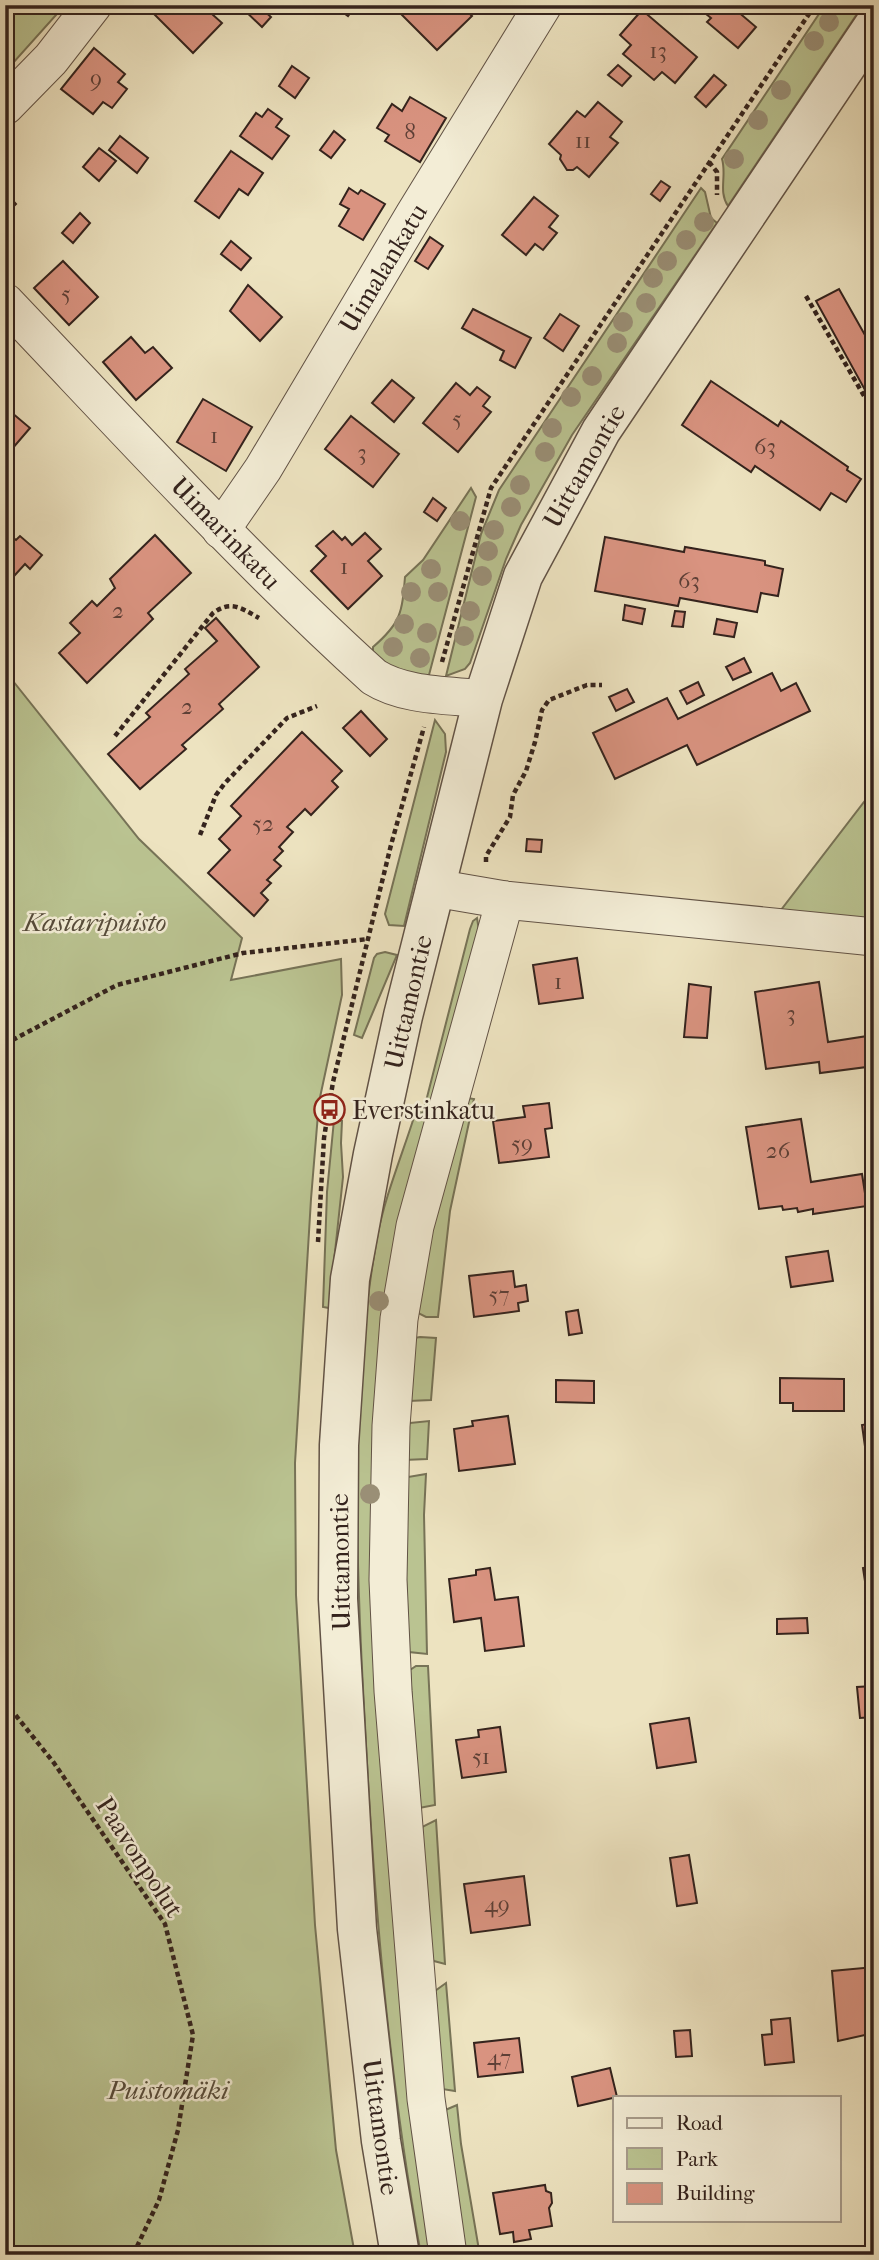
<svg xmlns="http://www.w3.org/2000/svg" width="879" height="2260" font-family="'IM FELL French Canon',serif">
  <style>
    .green { fill: #bac391; stroke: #777357; stroke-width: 2 }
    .building { fill: #d99380; stroke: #34231d; stroke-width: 2 }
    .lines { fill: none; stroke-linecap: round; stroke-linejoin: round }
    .minor-casing { stroke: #625346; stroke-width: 39 }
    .tertiary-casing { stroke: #625346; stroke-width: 41 }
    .path { stroke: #34231d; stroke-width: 4.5; stroke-dasharray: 5 3.5; stroke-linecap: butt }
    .minor { stroke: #f3edd6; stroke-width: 37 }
    .tertiary { stroke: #f3edd6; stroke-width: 38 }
    .tree { fill: #9a8f76 }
    .labels { text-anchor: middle; stroke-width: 5; stroke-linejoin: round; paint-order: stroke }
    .number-label { font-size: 23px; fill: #5d3f36 }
    .street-label { font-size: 26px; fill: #34231d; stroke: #f3edd6 }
    .park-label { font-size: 26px; font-style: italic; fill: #564b3a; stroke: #f3edd6 }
    .poi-label { font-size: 26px; fill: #34231d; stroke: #f3edd6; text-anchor: start }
  </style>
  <rect width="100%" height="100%" fill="#ede3c0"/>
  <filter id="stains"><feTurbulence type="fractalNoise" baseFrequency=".00286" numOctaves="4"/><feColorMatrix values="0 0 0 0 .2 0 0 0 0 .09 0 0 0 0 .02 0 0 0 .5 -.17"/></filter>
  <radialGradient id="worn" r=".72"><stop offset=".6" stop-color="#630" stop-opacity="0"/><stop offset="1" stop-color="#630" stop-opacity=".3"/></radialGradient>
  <g class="green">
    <path d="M5 5H65L5 72Z"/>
    <path d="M825 5H863L728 206C718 191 727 176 722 159Z"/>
    <path d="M701 188 705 192 711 218 717 223 572 435 521 525 506 559 470 663 465 669 446 676 481 534 499 490Z"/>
    <path d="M471 488 476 497 429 675C411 679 385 666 373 652V647C401 623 402 613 405 577L423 560Z"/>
    <path d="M5 671 139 839 242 938 231 980 341 959 342 995 319 1102 311 1199 295 1463 296 1595 315 1925 336 2150 355 2255H5Z"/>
    <path d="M435 720 445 734 446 752 404 926 389 925 385 914Z"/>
    <path d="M874 789V921L781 910Z"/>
    <path d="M477 918 480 937 416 1173 396 1816 436 2255H421C389 2080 374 1902 365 1725 356 1568 349 1393 377 1238 385 1195 403 1153 416 1111L423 1113 470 929 473 921Z"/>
    <path d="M385 952 397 955 362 1038 354 1035 374 958 377 954Z"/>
    <path d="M461 1097 474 1099 450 1211 438 1317H426L418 1313V1260Z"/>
    <path d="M334 1120 342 1121 341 1143 343 1177 329 1308 323 1307 327 1192Z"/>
    <path d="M420 1337 436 1338 431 1400 409 1401 414 1338Z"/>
    <path d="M429 1421 427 1459 404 1460V1426L410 1423Z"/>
    <path d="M426 1474 424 1515 427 1654 409 1652 402 1478Z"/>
    <path d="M416 1666H428L435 1805 419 1808 410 1670Z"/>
    <path d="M436 1820 445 1964 434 1961 428 1955 422 1827Z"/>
    <path d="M446 1983 455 2091 442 2089 435 1991Z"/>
    <path d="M457 2105 461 2144 479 2250 459 2252 443 2111Z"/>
  </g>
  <g class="building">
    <path d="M153 5H202L222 23 193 53 149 9Z"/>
    <path d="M239 5H266L262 9 271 17 262 27Z"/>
    <path d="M333 5H356L348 16Z"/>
    <path d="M461 5 472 16 437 50 393 6Z"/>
    <path d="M695 5H730L756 27 738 48 707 22 711 18Z"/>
    <path d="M642 10 697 57 675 83 662 72 654 80 623 54 631 45 620 35Z"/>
    <path d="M94 48 125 74 118 82 127 89 112 108 103 102 93 114 61 89Z"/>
    <path d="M618 65 631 76 622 86 608 75Z"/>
    <path d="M292 66 309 78 295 98 279 86Z"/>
    <path d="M714 75 726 85 706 107 695 97Z"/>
    <path d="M410 97 446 118 420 162 385 141 389 135 377 128 392 104 402 111Z"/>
    <path d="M598 102 622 122 610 137 618 143 589 177 577 167 573 170H567L560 159 561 155 549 144 577 111 585 117Z"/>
    <path d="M268 109 282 119 276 127 289 136 272 159 240 136 256 113 262 117Z"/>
    <path d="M334 131 345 140 331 158 320 150Z"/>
    <path d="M120 136 148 158 137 173 109 150Z"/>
    <path d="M99 148 116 161 99 181 83 167Z"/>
    <path d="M231 151 263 173 248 195 239 189 219 218 195 201Z"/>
    <path d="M661 181 670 187 660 201 651 194Z"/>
    <path d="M349 188 358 194 361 190 385 204 363 240 339 226 349 209 340 204Z"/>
    <path d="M5 192 16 204 5 215Z"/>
    <path d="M534 197 558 216 549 227 557 233 543 250 535 244 526 255 502 235Z"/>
    <path d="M80 213 90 223 73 243 62 233Z"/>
    <path d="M430 237 443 246 428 269 415 261Z"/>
    <path d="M231 241 251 258 241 270 221 254Z"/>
    <path d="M63 261 98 297 69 325 34 288Z"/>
    <path d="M248 285 282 317 260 341 230 311Z"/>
    <path d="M839 289 874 351V385L865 390 816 301Z"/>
    <path d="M473 309 531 338 515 368 500 360 504 351 462 328Z"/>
    <path d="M560 314 579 326 563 351 544 338Z"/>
    <path d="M131 337 145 353 153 347 172 368 136 400 103 362Z"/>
    <path d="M392 380 414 398 394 422 372 403Z"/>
    <path d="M711 381 778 426 781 421 848 467 847 470 861 479 846 502 831 493 820 510 755 466 751 472 682 425Z"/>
    <path d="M456 383 470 395 477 387 490 397 483 406 491 412 458 452 423 423Z"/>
    <path d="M203 399 252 427 226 471 177 442Z"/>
    <path d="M5 407 30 428 6 456H5Z"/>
    <path d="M351 416 399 454 373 487 325 449Z"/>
    <path d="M433 498 446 508 437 521 424 512Z"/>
    <path d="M5 531 16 540 20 536 42 555 30 569 25 564 15 575 9 569 5 573Z"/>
    <path d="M333 531 342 540 345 537 352 545 365 533 381 549 368 561 382 576 348 609 311 571 326 556 316 546Z"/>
    <path d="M155 535 191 573 148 613 153 619 87 683 59 653 80 633 70 623 92 601 97 606 115 588 110 579Z"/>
    <path d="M605 537 684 552 685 547 765 561V565L783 569 778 596 761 593 757 612 680 598 678 606 595 591Z"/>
    <path d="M625 605 645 609 642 624 623 620Z"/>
    <path d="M675 611 685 612 683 627 672 626Z"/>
    <path d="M216 618 259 667 219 704 223 709 182 745 186 749 140 789 108 754 150 717 146 713 189 674 185 669 217 641 205 628Z"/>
    <path d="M717 619 737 623 734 637 714 634Z"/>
    <path d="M744 658 751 672 733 680 726 667Z"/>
    <path d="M772 673 781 691 796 683 810 711 697 765 687 745 615 779 593 733 667 698 678 719Z"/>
    <path d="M698 682 704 695 687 704 680 691Z"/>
    <path d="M627 689 634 702 616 711 609 697Z"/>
    <path d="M361 711 387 739 370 756 343 728Z"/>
    <path d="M302 732 342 771 332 781 338 787 311 815 305 809 287 827 293 832 279 847 283 851 274 860 281 866 267 880 271 883 261 893 268 900 254 916 208 873 230 850 219 839 241 816 231 806Z"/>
    <path d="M527 839 542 840 541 852 526 851Z"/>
    <path d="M577 958 583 998 539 1004 533 965Z"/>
    <path d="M819 982 828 1042 874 1035V1066L820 1073 819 1062 766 1069 755 992Z"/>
    <path d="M689 984 711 987 707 1038 684 1037Z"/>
    <path d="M549 1103 552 1128 545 1129 549 1157 499 1163 493 1121 525 1117 523 1106Z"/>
    <path d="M801 1119 811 1182 862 1174 867 1206 813 1214V1209L798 1212 797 1208 783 1210 782 1206 759 1209 746 1127Z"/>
    <path d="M828 1251 833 1281 791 1287 786 1257Z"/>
    <path d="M513 1271 515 1287 526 1285 528 1301 518 1303 519 1311 474 1317 469 1276Z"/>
    <path d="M578 1310 582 1333 569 1335 566 1312Z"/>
    <path d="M780 1378 844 1379V1411H793V1403H780Z"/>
    <path d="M556 1380 594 1381V1403L556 1402Z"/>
    <path d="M508 1416 515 1464 459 1471 454 1429 473 1426 472 1421Z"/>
    <path d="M874 1423V1474L869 1475 862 1425Z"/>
    <path d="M874 1566V1613L870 1614 863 1568Z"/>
    <path d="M490 1568 495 1600 518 1597 524 1646 485 1651 481 1618 454 1622 449 1579 476 1575V1570Z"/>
    <path d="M807 1618 808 1633 777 1634V1619Z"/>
    <path d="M873 1686 874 1717 860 1718 857 1687Z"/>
    <path d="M689 1718 696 1762 657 1768 650 1724Z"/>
    <path d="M500 1727 506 1772 462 1778 456 1740 479 1737 478 1730Z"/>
    <path d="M689 1855 697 1903 677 1906 670 1858Z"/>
    <path d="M524 1876 530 1925 471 1933 464 1884Z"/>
    <path d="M874 1967V2033L838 2041 832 1971Z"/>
    <path d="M790 2018 794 2062 765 2065 762 2035 772 2034 771 2020Z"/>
    <path d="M690 2030 692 2056 676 2057 674 2031Z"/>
    <path d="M519 2038 523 2072 478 2077 474 2043Z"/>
    <path d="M610 2068 617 2097 578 2106 572 2077Z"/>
    <path d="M545 2185 546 2191 551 2193 552 2203 549 2208 552 2226 529 2230 531 2239 514 2242 513 2232 500 2234 493 2193Z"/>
  </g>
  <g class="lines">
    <defs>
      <g id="minor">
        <path d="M5 106 51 59 93 5"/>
        <path d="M5 302C126 429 244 559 374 677 404 696 447 695 483 699"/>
        <path d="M221 530 263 469 414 215 543 5"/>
        <path d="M435 888 505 900 874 937"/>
        <path d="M448 2255 426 2099 393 1691 388 1580 391 1426 399 1319 415 1226 505 900"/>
      </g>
      <path id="tertiary" d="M400 2255 381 2141 357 1929 338 1599 339 1445 350 1279 373 1154 403 1016 483 699 523 576 601 431 874 25"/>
    </defs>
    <use href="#minor" class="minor-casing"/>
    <use href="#tertiary" class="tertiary-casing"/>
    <g class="path">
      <path d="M709 162 717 172V195"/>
      <path d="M806 296 874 413"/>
      <path d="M442 662 491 488 815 5"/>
      <path d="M115 736 213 613C231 600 241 608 259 618"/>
      <path d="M200 835 216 795 225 783 287 718 317 706"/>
      <path d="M486 862V856L510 817 513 795 526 771 535 742 542 710 549 700 587 685H602"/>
      <path d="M5 1044 117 985 243 953 368 939"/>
      <path d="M318 1242 324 1138 333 1082 391 845 424 727"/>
      <path d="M5 1340 10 1351 5 1360"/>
      <path d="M5 1702 54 1763 165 1924 193 2035 178 2130 159 2200 133 2255"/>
    </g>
    <use href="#minor" class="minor"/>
    <use href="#tertiary" class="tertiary"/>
  </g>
  <g class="tree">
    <circle cx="829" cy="22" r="10"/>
    <circle cx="814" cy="41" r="10"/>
    <circle cx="781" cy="90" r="10"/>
    <circle cx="758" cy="120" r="10"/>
    <circle cx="734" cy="159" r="10"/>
    <circle cx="704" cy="222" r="10"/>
    <circle cx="686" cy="240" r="10"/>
    <circle cx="667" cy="261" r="10"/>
    <circle cx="653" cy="278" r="10"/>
    <circle cx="646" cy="303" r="10"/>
    <circle cx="623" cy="322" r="10"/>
    <circle cx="617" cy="343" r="10"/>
    <circle cx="592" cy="376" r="10"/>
    <circle cx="571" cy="397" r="10"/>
    <circle cx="552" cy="428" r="10"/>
    <circle cx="545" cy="452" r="10"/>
    <circle cx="520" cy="485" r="10"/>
    <circle cx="511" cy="507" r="10"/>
    <circle cx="460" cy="521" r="10"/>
    <circle cx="494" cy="530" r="10"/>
    <circle cx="488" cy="551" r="10"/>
    <circle cx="431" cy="569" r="10"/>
    <circle cx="482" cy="576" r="10"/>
    <circle cx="411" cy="592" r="10"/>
    <circle cx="438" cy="592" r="10"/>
    <circle cx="470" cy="611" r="10"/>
    <circle cx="404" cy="624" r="10"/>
    <circle cx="427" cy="633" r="10"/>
    <circle cx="464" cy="636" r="10"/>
    <circle cx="393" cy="647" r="10"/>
    <circle cx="420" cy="658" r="10"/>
    <circle cx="379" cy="1301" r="10"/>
    <circle cx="370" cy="1494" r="10"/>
  </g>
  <defs>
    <symbol id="bus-ring" viewBox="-11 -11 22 22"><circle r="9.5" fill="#f3edd6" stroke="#8f2418" stroke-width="1.5"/><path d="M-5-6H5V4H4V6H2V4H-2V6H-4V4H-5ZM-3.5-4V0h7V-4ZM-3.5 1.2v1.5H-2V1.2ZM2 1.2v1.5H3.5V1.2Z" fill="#8f2418"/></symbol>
  </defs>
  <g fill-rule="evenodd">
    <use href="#bus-ring" x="312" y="1092" width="35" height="35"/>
  </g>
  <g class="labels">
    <g class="number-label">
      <text x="658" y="58">13</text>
      <text x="96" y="86">9</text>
      <text x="410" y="139">8</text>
      <text x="583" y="148">11</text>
      <text x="66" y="301">5</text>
      <text x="457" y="426">5</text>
      <text x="214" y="443">1</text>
      <text x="765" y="454">63</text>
      <text x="362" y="460">3</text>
      <text x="344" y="574">1</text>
      <text x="689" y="588">63</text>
      <text x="118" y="618">2</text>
      <text x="187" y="714">2</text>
      <text x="263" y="831">52</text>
      <text x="558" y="989">1</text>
      <text x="791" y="1021">3</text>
      <text x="522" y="1151">59</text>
      <text x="778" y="1158">26</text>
      <text x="499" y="1302">57</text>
      <text x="481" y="1764">51</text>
      <text x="497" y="1912">49</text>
      <text x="499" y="2065">47</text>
    </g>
    <g class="street-label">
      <text transform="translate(383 268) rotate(-59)" y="9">Uimalankatu</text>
      <text transform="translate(584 466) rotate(-60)" y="9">Uittamontie</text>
      <text transform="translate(226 533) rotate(46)" y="9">Uimarinkatu</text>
      <text transform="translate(408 1002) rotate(-77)" y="9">Uittamontie</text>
      <text transform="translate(340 1562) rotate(-91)" y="9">Uittamontie</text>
      <text transform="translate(140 1857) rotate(57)" y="9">Paavonpolut</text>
      <text transform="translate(381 2127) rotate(82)" y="9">Uittamontie</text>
    </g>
    <g class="park-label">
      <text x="95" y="931">Kastaripuisto</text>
      <text x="168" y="2099">Puistomäki</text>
    </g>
    <g class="poi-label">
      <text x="352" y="1119">Everstinkatu</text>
    </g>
  </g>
  <rect width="879" height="2260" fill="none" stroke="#ede3c0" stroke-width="28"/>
  <rect x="7" y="7" width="865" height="2246" fill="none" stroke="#34231d" stroke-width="3.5"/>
  <rect x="14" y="14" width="851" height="2232" fill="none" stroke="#34231d" stroke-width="2"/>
  <rect x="613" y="2096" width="228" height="126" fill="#f3edd6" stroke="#a79c8c" stroke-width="2"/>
  <rect x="627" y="2118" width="35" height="10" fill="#f3edd6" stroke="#a79c8c" stroke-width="2"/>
  <text x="676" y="2130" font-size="21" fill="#34231d">Road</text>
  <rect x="627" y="2148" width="35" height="21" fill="#bac391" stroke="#a79c8c" stroke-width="2"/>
  <text x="676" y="2166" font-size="21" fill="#34231d">Park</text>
  <rect x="627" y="2183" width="35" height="21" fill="#d99380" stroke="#a79c8c" stroke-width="2"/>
  <text x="676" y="2200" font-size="21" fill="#34231d">Building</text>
  <rect width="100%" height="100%" filter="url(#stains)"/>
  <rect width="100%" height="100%" fill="url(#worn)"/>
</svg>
